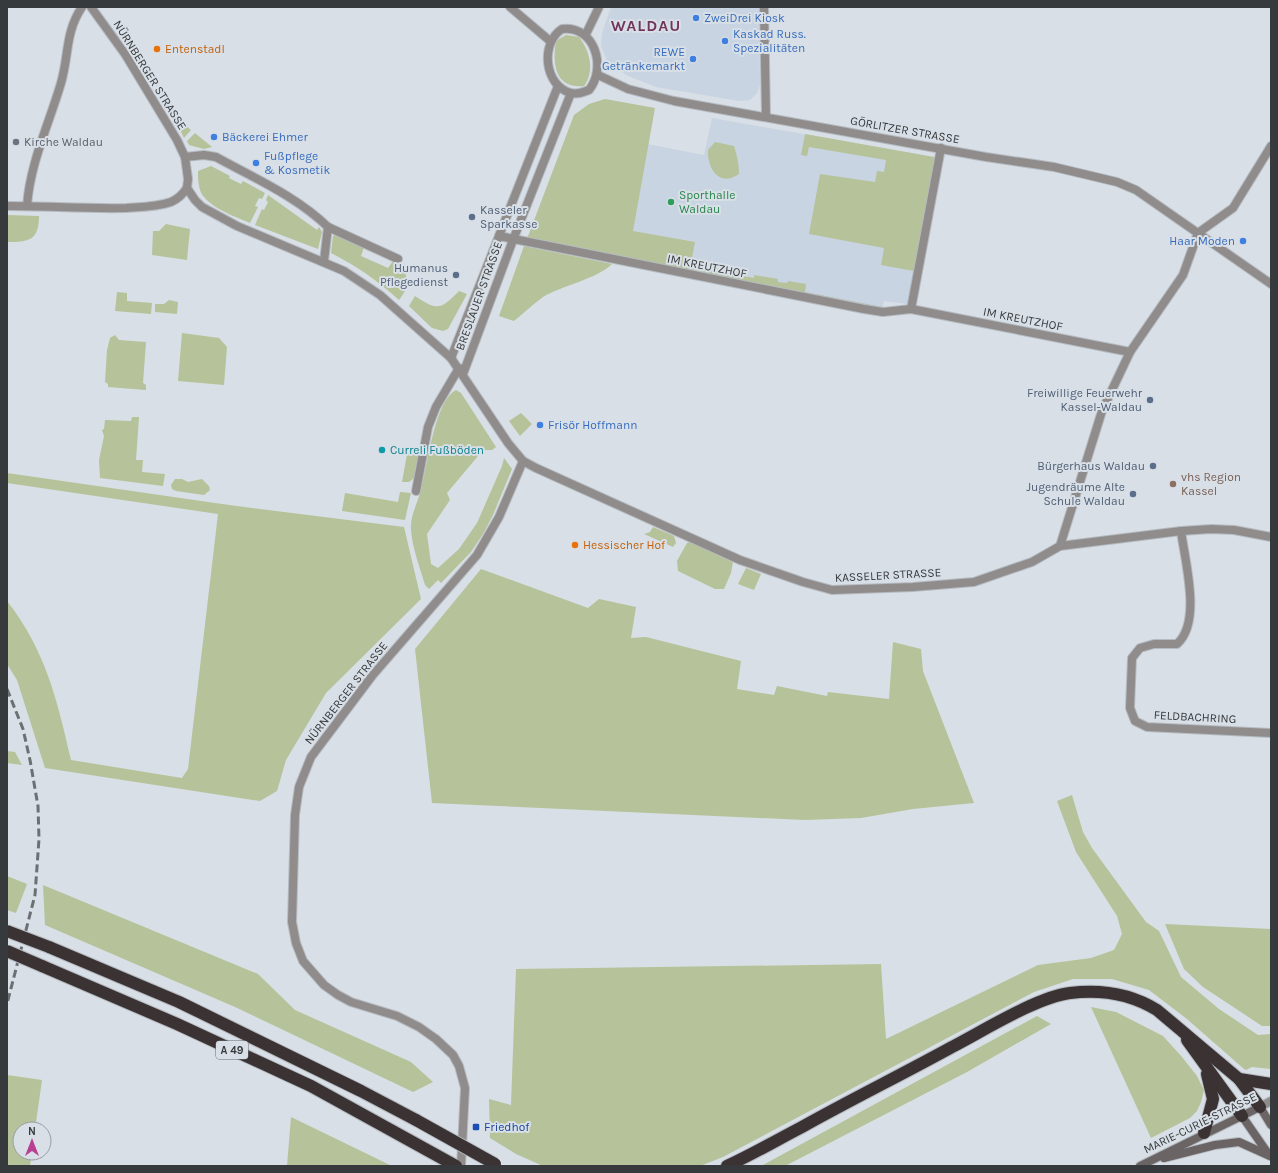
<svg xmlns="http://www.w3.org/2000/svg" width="1278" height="1173" font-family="Karla,sans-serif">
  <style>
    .built { fill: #c8d4e1 }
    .green { fill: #b6c299 }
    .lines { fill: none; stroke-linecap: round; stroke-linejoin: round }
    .minor-casing { stroke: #b5bbc1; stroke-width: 10 }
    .tertiary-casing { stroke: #b5bbc1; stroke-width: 10 }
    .secondary-casing { stroke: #b5bbc1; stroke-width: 10 }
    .motorway-casing { stroke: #b5bbc1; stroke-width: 14 }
    .minor { stroke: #908c8c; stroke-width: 8 }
    .tertiary { stroke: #908c8c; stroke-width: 8 }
    .secondary { stroke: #6b6465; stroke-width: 8 }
    .motorway { stroke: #3b3233; stroke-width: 12 }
    .rail { stroke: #6c7074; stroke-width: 3; stroke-dasharray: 8 4; stroke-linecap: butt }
    .motorway-bridge-casing { stroke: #b5bbc1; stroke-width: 14; stroke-linecap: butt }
    .motorway-bridge { stroke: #3b3233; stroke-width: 12 }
    .shop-dot { fill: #3f7fe0; stroke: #d8dfe6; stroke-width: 1.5 }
    .food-dot { fill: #e8710a; stroke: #d8dfe6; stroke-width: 1.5 }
    .worship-dot { fill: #6b7280; stroke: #d8dfe6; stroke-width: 1.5 }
    .leisure-dot { fill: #2e9e5b; stroke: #d8dfe6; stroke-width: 1.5 }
    .service-dot { fill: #5c6f8a; stroke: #d8dfe6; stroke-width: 1.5 }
    .culture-dot { fill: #0f9aa8; stroke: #d8dfe6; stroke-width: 1.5 }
    .education-dot { fill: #8d6e63; stroke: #d8dfe6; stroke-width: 1.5 }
    .transit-dot { fill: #1a4fb4; stroke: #d8dfe6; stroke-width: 1.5 }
    .labels { text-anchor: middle; stroke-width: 4; stroke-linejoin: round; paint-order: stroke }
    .shield { fill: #d8dfe6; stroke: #676c70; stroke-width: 1 }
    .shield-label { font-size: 11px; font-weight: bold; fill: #373a3d }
    .shop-label { font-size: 12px; fill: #366cbe; stroke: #d8dfe6; text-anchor: start }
    .food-label { font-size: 12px; fill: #c56008; stroke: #d8dfe6; text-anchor: start }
    .street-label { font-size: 12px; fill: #373a3d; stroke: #d8dfe6 }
    .worship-label { font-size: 12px; fill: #5b616d; stroke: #d8dfe6; text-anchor: start }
    .leisure-label { font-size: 12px; fill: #27864d; stroke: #d8dfe6; text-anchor: start }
    .service-label { font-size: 12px; fill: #4e5e75; stroke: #d8dfe6; text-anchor: end }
    .culture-label { font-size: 12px; fill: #0d838f; stroke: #d8dfe6; text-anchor: start }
    .education-label { font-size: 12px; fill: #785e54; stroke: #d8dfe6; text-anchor: start }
    .transit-label { font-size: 12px; fill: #164399; stroke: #d8dfe6; text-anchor: start }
    .district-label { font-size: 16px; font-weight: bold; letter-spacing: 1px; fill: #71345b; stroke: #d8dfe6 }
  </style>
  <rect width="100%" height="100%" fill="#d8dfe6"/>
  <g class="built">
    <path d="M611 7H759L760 85 757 93 750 100 739 101 656 87 626 75 607 61 601 46 602 33Z"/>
    <path d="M712 118 934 157 935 162 908 304 884 301 882 309 527 239 569 129 704 155Z"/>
  </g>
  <g class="green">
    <path d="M566 35 579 37C590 51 595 71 584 86 555 89 552 64 556 41Z"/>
    <path d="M605 99 655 108 633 231 695 242 691 263 708 266V269L717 271 718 268 744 273 743 276 754 278V275L778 279V282L787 283 788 281 806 284 805 292 882 307V309L527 239 574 115 589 104Z"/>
    <path d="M177 118 191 130 184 138 175 120Z"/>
    <path d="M195 133 212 147 204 149 189 145 187 141Z"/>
    <path d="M805 134 934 157 935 162 914 271 881 265 884 248 809 234 820 174 875 182 877 171 884 172 886 160 809 147 807 156 801 155Z"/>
    <path d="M715 142 734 146C737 155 739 164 739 174 719 188 707 168 708 150Z"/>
    <path d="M211 166 230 176 229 178 241 184 243 181 265 193 262 199 259 198 255 206 258 207 250 223C236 217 205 206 200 190 198 184 198 177 198 171Z"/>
    <path d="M268 195 317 230 319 227 322 232 318 249 255 225 262 209 264 210 268 202 266 200Z"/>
    <path d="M7 215 39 216C39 241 28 242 7 242Z"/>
    <path d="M166 224 190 229 187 260 152 255 153 231H159Z"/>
    <path d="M335 235 364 247 361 256 388 268 393 261 403 267C409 280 408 289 399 300 378 281 357 266 331 253L333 236Z"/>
    <path d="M524 246 612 264C597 279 563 285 543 297 533 304 523 314 514 321L499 316Z"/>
    <path d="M459 291 467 294 448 329 443 331 432 328 409 306 415 296C438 311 440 310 459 291Z"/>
    <path d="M117 292 127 293V301L152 303 151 314 115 311Z"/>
    <path d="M169 300 178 302 177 314 155 312V304H164Z"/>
    <path d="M182 333 219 338 227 347 224 385 178 381Z"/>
    <path d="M115 335 119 340 146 342 143 383 146 385V390L108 387V384L105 382 107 350 110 338Z"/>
    <path d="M456 390 461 393 496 447 492 450H483L447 493 450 500 427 534 431 564 438 568 459 549 477 523 502 466 504 458 512 469 493 515 483 534 471 552 441 583 438 580 429 589 425 585C420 567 412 548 411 529 410 517 417 504 420 493 427 470 434 401 456 390Z"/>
    <path d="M521 413 532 424 520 436 509 421Z"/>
    <path d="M132 417H139L136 460H143L142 472 165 474 163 486 100 478 99 460 104 436 102 430 104 429 105 420 131 421Z"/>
    <path d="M407 454 418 455 414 478 409 482H402Z"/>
    <path d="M7 473 229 505 404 527 421 599 326 693 286 760 277 791 260 801 45 768 17 680 7 664V601C46 651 57 700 71 760L182 778 188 769 218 514 7 483Z"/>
    <path d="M175 479H182L188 482 202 479 209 486 210 490 204 495 176 491 172 489 171 485Z"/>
    <path d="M400 492 411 493 405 520 342 511 345 493 398 502Z"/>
    <path d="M653 527 674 536 676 543 673 547 644 534 650 532Z"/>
    <path d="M690 542 733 562 731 573 724 589H715L678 571 677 561 687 543Z"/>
    <path d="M746 568 761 574 754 590 738 584Z"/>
    <path d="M481 569 588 608 599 599 636 607 631 638 646 637 741 661 737 689 774 695 777 686 827 696 828 692 889 699 893 642 921 649 923 671 974 803 913 809 861 818 805 820 432 803 415 649Z"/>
    <path d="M7 751 15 752 22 765 7 763Z"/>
    <path d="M1072 795 1083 832 1092 848 1146 922 1159 931 1181 977 1219 1009 1258 1035 1271 1034V1069L1252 1067 1246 1070 1244 1069 1187 1019 1149 990 1112 979H1073L1034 992 723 1157 700 1166H543L516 1154 490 1138 489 1099 511 1105 516 969 881 964 886 1039 1038 965 1091 958 1114 950 1122 934 1117 916 1076 852 1057 801Z"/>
    <path d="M7 876 27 884 16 913 7 910Z"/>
    <path d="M43 885 258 974 295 1010 411 1062 433 1082 413 1092 235 1007 45 925Z"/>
    <path d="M1165 924 1271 929V1026H1262L1203 987 1184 969Z"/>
    <path d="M1091 1007 1116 1012 1163 1036 1182 1057 1197 1076 1204 1090 1201 1102 1197 1111 1190 1118 1151 1138Z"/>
    <path d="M1037 1016 1051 1024 967 1072 785 1166H761Z"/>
    <path d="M7 1075 42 1080 35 1129H20V1153H32L30 1166H7Z"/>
    <path d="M291 1117 392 1166H287Z"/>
  </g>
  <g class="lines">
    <defs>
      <g id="minor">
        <path d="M91 7 125 54 177 140 185 157 188 179 187 188 195 200 202 207 237 226 344 271 380 295 451 358 508 443 523 461 536 468 740 560 803 582 832 590 913 587 974 582 1032 562 1060 546 1181 531 1211 529 1234 530 1271 537"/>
        <path d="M510 7 550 41"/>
        <path d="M764 7 766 117"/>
        <path d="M562 29C595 25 607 68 589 90 584 92 577 95 571 93 544 86 540 43 562 29Z"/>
        <path d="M586 34 599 7"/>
        <path d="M598 75 628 89 674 101 986 157 1054 167 1117 182 1136 190 1271 284"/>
        <path d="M185 157 204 155 216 157C254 178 296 196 328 227L398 259"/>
        <path d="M7 206C47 206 86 209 126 208 141 207 157 207 171 202 178 199 183 194 187 188"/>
        <path d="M27 206C30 163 49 124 61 83 69 56 65 32 82 7"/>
        <path d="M499 236 864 309 883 312 911 309 1130 352"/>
        <path d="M324 261 328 227"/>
        <path d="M911 309 941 148"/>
        <path d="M451 358 558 86"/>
        <path d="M463 374 513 240 571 93"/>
        <path d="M416 491 428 427 436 407 459 368"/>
        <path d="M1181 531C1185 562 1202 622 1177 644H1154L1140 648 1132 658 1130 708 1135 721 1147 727 1271 733"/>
        <path d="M1060 546 1102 411 1130 352 1183 275 1198 233 1233 208 1271 146"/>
        <path d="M461 1166 465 1088 459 1066 453 1055 436 1039 419 1027 397 1016 351 1002 338 995 324 985 303 961 296 943 292 922 295 815 299 787 311 757 372 676 477 555 499 517 523 461"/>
      </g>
      <path id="tertiary" d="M1260 1107 1271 1101"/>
      <g id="secondary">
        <path d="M1242 1116 1269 1155"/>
        <path d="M1164 1158 1215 1145 1239 1142 1270 1156"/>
        <path d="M1140 1166 1260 1107 1271 1125"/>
      </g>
      <g id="motorway">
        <path d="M49 947 179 1002 361 1091 416 1120"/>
        <path d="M42 966 177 1024 311 1086 456 1166"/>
        <path d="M1187 1040 1242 1116"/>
        <path d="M1239 1079 1271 1084"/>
        <path d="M1204 1133 1213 1099 1207 1074"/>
        <path d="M727 1166C753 1154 777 1140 802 1127 852 1099 903 1074 952 1047 983 1031 1037 997 1070 993 1102 989 1131 994 1157 1010L1239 1079 1260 1107"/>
      </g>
    </defs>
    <use href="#minor" class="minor-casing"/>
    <use href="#tertiary" class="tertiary-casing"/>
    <use href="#secondary" class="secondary-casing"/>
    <use href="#motorway" class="motorway-casing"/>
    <use href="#minor" class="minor"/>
    <use href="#tertiary" class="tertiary"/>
    <use href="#secondary" class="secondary"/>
    <use href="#motorway" class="motorway"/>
    <path class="rail" d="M7 689 23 729 30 760 38 806 39 839 35 895 7 1004"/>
    <defs>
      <g id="motorway-bridge">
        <path d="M7 931 49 947"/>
        <path d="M7 951 42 966"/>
        <path d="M416 1120 495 1164"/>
      </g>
    </defs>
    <use href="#motorway-bridge" class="motorway-bridge-casing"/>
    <use href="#motorway-bridge" class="motorway-bridge"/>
  </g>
  <g class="shop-dot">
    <circle cx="696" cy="18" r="4"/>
    <circle cx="725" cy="41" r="4"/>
    <circle cx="693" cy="59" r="4"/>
    <circle cx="214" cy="137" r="4"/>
    <circle cx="256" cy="163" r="4"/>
    <circle cx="1243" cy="241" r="4"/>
    <circle cx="540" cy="425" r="4"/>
  </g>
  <g class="food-dot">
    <circle cx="157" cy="49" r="4"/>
    <circle cx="575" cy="545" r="4"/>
  </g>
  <circle class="worship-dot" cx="16" cy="142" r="4"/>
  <circle class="leisure-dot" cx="671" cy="202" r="4"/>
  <g class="service-dot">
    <circle cx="472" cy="217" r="4"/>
    <circle cx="456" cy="275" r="4"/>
    <circle cx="1150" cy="400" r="4"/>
    <circle cx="1153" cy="466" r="4"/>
    <circle cx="1133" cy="494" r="4"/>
  </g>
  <circle class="culture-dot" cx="382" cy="450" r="4"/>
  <circle class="education-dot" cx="1173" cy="484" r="4"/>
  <rect class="transit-dot" x="472" y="1123" width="8" height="8" rx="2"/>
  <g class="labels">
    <rect class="shield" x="216" y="1041" width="32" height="18" rx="3"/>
    <g class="shield-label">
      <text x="232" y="1054">A 49</text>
    </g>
    <g class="shop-label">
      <text x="704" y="22">ZweiDrei Kiosk</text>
      <text x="733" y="38">Kaskad Russ.<tspan x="733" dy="14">Spezialitäten</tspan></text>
      <text x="685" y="56" text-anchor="end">REWE<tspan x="685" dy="14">Getränkemarkt</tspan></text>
      <text x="222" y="141">Bäckerei Ehmer</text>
      <text x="264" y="160">Fußpflege<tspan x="264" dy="14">&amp; Kosmetik</tspan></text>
      <text x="1235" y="245" text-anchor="end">Haar Moden</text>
      <text x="548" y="429">Frisör Hoffmann</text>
    </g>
    <g class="food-label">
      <text x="165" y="53">Entenstadl</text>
      <text x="583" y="549">Hessischer Hof</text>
    </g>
    <g class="street-label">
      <text transform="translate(150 75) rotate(58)" y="4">NÜRNBERGER STRASSE</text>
      <text transform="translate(905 130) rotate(10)" y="4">GÖRLITZER STRASSE</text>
      <text transform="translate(707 266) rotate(11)" y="4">IM KREUTZHOF</text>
      <text transform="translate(479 296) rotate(-70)" y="4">BRESLAUER STRASSE</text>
      <text transform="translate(1023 319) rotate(11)" y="4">IM KREUTZHOF</text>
      <text transform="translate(888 575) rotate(-3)" y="4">KASSELER STRASSE</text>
      <text transform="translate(346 693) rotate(-52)" y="4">NÜRNBERGER STRASSE</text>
      <text transform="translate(1195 717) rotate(3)" y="4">FELDBACHRING</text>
      <text transform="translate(1200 1123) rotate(-26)" y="4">MARIE-CURIE-STRASSE</text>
    </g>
    <g class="worship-label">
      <text x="24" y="146">Kirche Waldau</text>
    </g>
    <g class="leisure-label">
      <text x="679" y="199">Sporthalle<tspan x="679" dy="14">Waldau</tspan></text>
    </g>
    <g class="service-label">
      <text x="480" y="214" text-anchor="start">Kasseler<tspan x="480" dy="14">Sparkasse</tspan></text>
      <text x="448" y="272">Humanus<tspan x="448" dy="14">Pflegedienst</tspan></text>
      <text x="1142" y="397">Freiwillige Feuerwehr<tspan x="1142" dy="14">Kassel-Waldau</tspan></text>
      <text x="1145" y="470">Bürgerhaus Waldau</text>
      <text x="1125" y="491">Jugendräume Alte<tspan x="1125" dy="14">Schule Waldau</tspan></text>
    </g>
    <g class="culture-label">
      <text x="390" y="454">Curreli Fußböden</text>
    </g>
    <g class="education-label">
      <text x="1181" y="481">vhs Region<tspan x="1181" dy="14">Kassel</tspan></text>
    </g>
    <g class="transit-label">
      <text x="484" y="1131">Friedhof</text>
    </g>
    <g class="district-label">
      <text x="646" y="31">WALDAU</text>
    </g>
  </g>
  <rect width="1278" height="1173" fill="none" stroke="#373a3d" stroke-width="16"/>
  <g transform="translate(32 1141)"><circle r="19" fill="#d8dfe6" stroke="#989da2"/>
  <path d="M0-3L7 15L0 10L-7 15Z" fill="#b83f91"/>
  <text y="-6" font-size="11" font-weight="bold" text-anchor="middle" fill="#373a3d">N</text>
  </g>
</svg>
